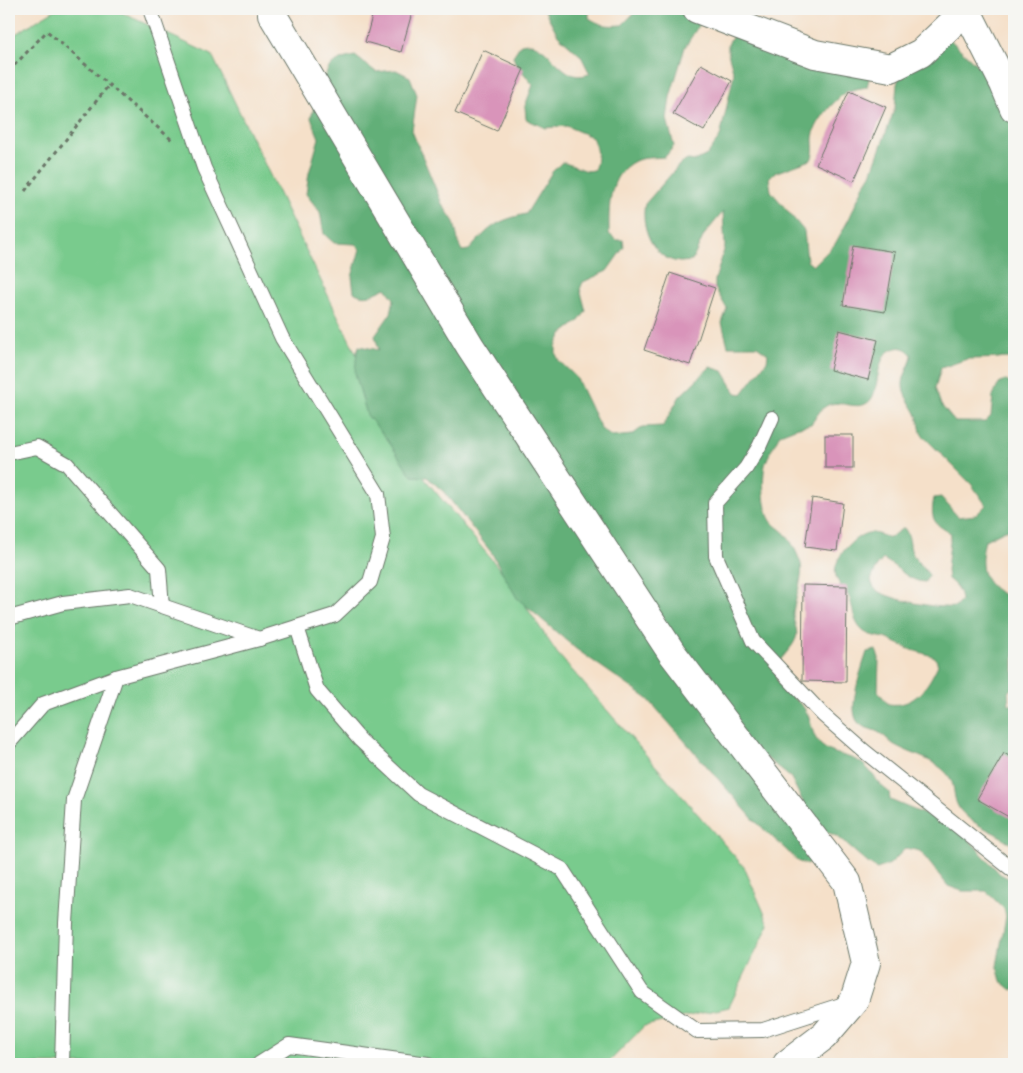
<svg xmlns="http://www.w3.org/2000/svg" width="1023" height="1073" font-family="'EB Garamond',serif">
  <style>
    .green { fill: #79cb8d; stroke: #4c8460 }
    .forest { fill: #62af78; stroke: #407656 }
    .building { fill: #d994ba }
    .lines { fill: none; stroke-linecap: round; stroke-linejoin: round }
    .service-casing { stroke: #6a7668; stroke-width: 16 }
    .minor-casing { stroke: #6a7668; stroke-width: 30 }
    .tertiary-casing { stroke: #6a7668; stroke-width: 30 }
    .path { stroke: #6a7668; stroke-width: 3; stroke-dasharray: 4 4; stroke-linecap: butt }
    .service { stroke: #fff; stroke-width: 14 }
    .minor { stroke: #fff; stroke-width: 28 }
    .tertiary { stroke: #fff; stroke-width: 28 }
  </style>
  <rect width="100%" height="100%" fill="#f6f6f2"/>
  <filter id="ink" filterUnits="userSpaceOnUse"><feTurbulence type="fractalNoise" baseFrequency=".02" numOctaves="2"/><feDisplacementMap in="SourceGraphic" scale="10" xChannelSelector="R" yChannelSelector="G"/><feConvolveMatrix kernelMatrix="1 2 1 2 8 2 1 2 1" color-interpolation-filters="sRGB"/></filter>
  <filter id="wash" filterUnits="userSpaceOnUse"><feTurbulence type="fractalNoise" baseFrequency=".0096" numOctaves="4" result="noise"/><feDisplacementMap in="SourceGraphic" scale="20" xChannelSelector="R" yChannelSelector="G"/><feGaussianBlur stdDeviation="1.12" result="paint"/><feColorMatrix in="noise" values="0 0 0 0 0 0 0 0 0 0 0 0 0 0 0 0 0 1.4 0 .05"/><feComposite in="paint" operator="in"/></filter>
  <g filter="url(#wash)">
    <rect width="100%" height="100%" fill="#f5e0c9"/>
    <path class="green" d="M56 9H114L212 55 405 455 507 578 557 653 744 867 769 924 729 1007 644 1026 607 1064H9V38Z"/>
    <path class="forest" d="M544 9H589V18C602 26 607 26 622 25L638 9H709L685 47 670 97 667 119 674 146 665 157C656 158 643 157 635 161 607 175 609 208 609 234L616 240H623L624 247 607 271 583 282 580 289 586 311 579 321 562 334 556 346V354L559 361 576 377 601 429 612 437 632 435 643 427 663 426 680 396 710 367 723 371 736 393 742 394 767 361 768 354 757 346H728L722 323 727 309 715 288V280L725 247 723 212 704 235 692 261C688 261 684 262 680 262 653 260 640 227 645 204L681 163 688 160 695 161 707 155 720 137 734 74 728 53V45L731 38 738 33 870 74 867 87C861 88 854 89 848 91 836 98 817 120 814 133 811 143 816 149 811 160L774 173 769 178 771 191 804 231 807 261 813 266 835 244 849 219 864 185 871 174 895 108 897 84 908 50 943 33 978 66H1014V358L967 359 941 368 935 388 941 405 955 422H985L991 416 993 396 999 383 1005 380 1014 386V529L1005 530 985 540C981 557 978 576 995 589 1001 594 1009 596 1014 604V686L1008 692 1009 705H1014V847C999 831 975 828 961 811 949 795 960 783 941 768 927 757 908 753 893 744 888 740 884 735 878 732 870 728 860 728 856 719 849 703 862 668 867 652L876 650 879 658 878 691 888 704C915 708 928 686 938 665L935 657C927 654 918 652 909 649 902 646 895 642 888 639 879 636 871 637 863 631 853 622 854 611 850 599 847 591 838 585 836 576 831 561 853 536 868 533 875 532 883 536 890 538L897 532 904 528C912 538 908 546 913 555 917 562 924 568 929 575L925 582C909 582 897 566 883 559L877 566 871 580C872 584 873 587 876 590 890 600 939 609 956 607L961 600C960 590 956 585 948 579L947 570 951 533C933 524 930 518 934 498L941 497 958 517 976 515 986 505 972 485 922 435C920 430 920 425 918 419 914 404 899 396 904 378 906 370 911 364 912 355 908 350 903 346 896 348 875 353 880 384 872 398 861 415 840 397 826 406 819 410 816 418 811 424L795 428 780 434C775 444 768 455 765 465 762 478 763 510 771 521 775 527 783 530 787 536 793 544 798 555 801 564 804 576 795 599 793 612 792 622 799 629 796 638 792 650 778 658 776 670 773 690 795 696 804 708 813 720 810 736 822 746 832 755 848 755 860 762 872 770 877 784 889 792L890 800 950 825 965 835 1000 874 1014 881V989L1012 990 1001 981 997 966 1006 916 1004 909 986 891H962L948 886 920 851 906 848 890 864 877 869 869 864 838 837 815 826 791 778 763 755 818 848 813 861 806 864 799 862 754 820 648 699 576 649 517 598 491 552 444 492 427 477 412 476 386 438 367 415 355 373 357 352 359 346 379 350 375 336 391 313 394 299 386 288C375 293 365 300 354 292L352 277 360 249 355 244 334 243 324 234 320 212 306 194 309 173 319 138 311 118 320 85 330 66 342 59 355 56 376 72 396 70 410 77 417 95 412 131 442 204 454 222 459 245 462 251 469 250C490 227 495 221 526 214L552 172 562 162 587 171 594 170C599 158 597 149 592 137L566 126 545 128 526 119 525 106 533 85 515 62 513 56 521 44C544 38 555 69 574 75 579 77 585 75 590 74L581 56 558 35Z"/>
    <g id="blocks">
      <g class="building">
        <path d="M374 9H413L401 52 365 42Z"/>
        <path d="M483 50 524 69 497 131 455 113Z"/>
        <path d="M701 64 732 81 704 131 673 114Z"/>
        <path d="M849 91 886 107 854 181 816 164Z"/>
        <path d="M853 245 895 252 885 312 843 305Z"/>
        <path d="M670 273 715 288 690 365 644 350Z"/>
        <path d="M839 330 878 340 868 380 830 370Z"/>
        <rect x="825" y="435" width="28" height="33"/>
        <path d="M812 498 843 503 837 551 805 547Z"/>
        <path d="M803 585 847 586 846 682 802 681Z"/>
        <path d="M1004 753 1014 759V820L977 799Z"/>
      </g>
    </g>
  </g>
  <g filter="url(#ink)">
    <use href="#blocks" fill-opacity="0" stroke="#6a7668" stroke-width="1"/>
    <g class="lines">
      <defs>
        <g id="service">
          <path d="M772 418 759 447 746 468 715 503 716 556 753 641 823 715 864 751 1014 871"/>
          <path d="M9 453 37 447 67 464 159 569 162 606"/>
          <path d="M9 618 63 603 130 595 259 639 335 615 370 582 383 538 378 494 282 338 204 168 150 9"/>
          <path d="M297 627 317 690 360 740 418 794 562 869 642 992 697 1031 763 1030 847 1003"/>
          <path d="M9 743 43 704 116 677 259 639"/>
          <path d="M62 1064 66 923 74 800 116 677"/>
          <path d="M259 1064 289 1045 428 1064"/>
        </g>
        <g id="minor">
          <path d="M697 9 815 54 891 68 921 53 966 10"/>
          <path d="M966 9 1004 84 1014 108"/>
        </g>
        <path id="tertiary" d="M272 14 470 346 672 653 847 882 866 963 854 1001 824 1036 787 1064"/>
      </defs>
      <use href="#service" class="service-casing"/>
      <use href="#minor" class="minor-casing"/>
      <use href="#tertiary" class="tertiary-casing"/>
      <g class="path">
        <path d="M9 71 47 31 172 140"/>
        <path d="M25 191 109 85"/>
      </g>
      <use href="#service" class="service"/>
      <use href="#minor" class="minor"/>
      <use href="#tertiary" class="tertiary"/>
    </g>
  </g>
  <rect width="1023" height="1073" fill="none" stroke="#f6f6f2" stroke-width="30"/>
</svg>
